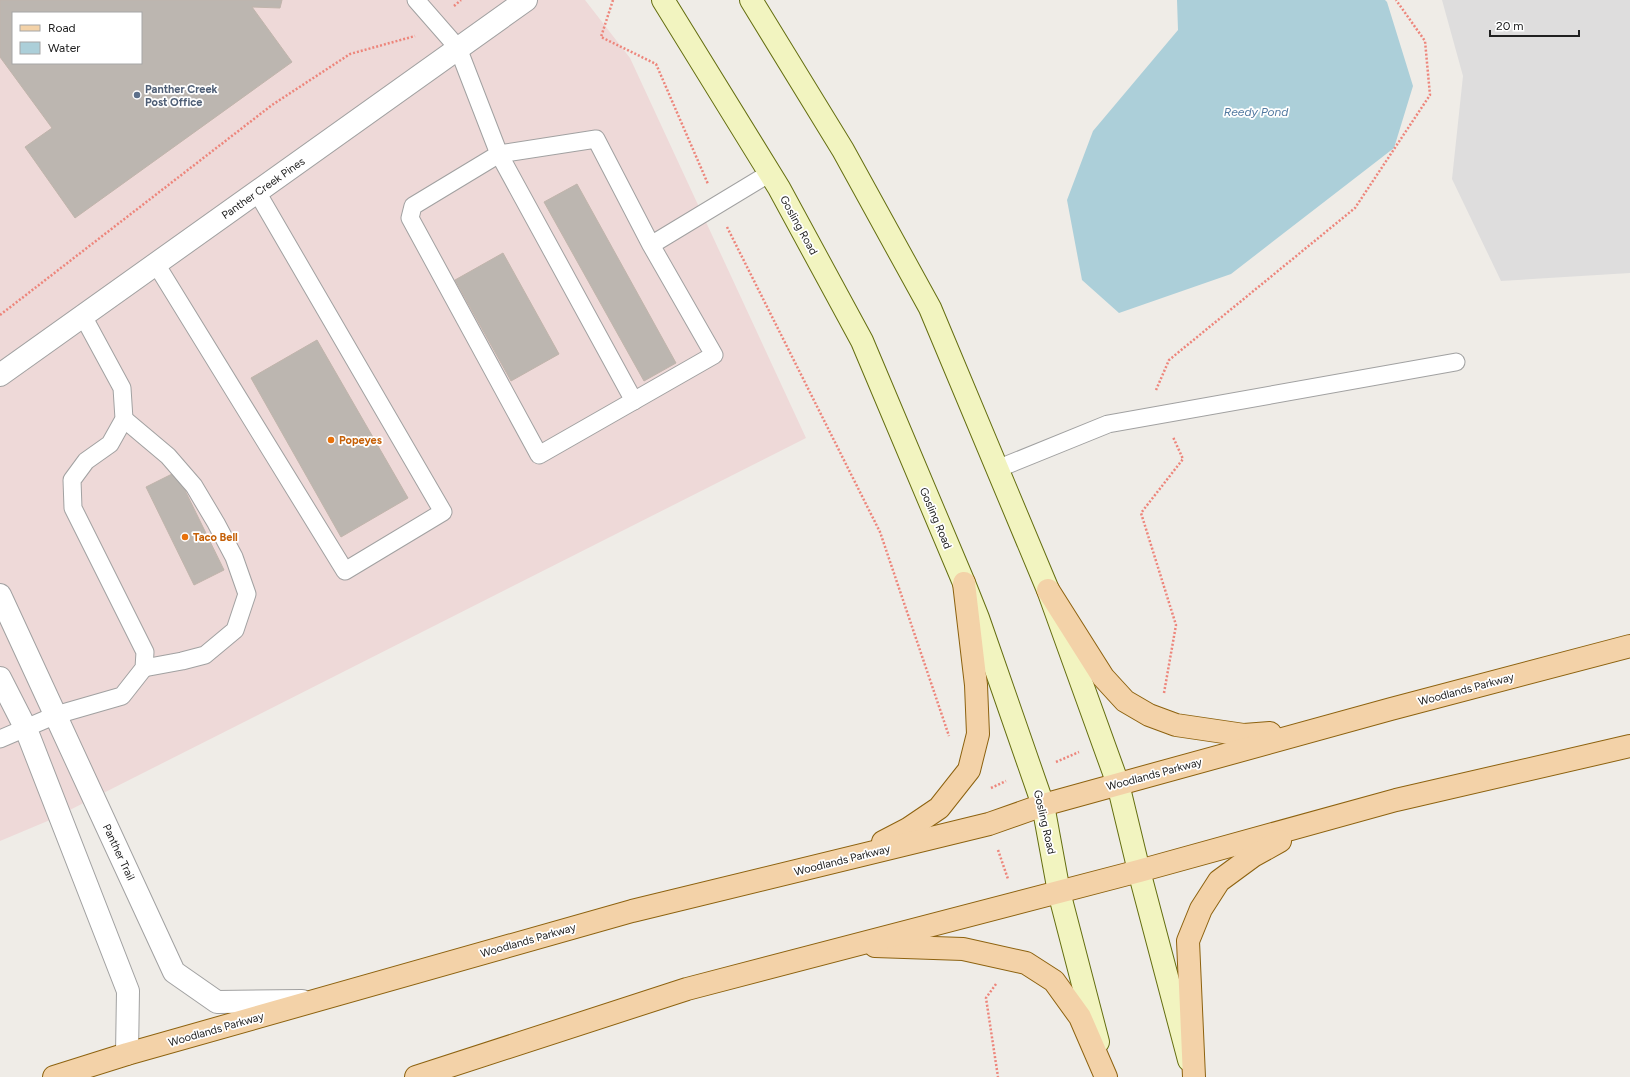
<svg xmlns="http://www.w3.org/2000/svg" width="1630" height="1077" font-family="Figtree,sans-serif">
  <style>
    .residential { fill: #dedddd }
    .commercial { fill: #eed9d8; fill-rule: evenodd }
    .water { fill: #accfd9 }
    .building { fill: #bcb6b0; stroke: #c0b4ab; fill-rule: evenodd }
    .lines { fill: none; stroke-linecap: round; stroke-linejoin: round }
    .service-casing { stroke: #a1a1a1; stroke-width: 19 }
    .minor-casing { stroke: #a1a1a1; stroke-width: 24 }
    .secondary-casing { stroke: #646e10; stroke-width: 24 }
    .primary-casing { stroke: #8d620f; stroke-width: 24 }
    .path { stroke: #ed857b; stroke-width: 2.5; stroke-dasharray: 2 2; stroke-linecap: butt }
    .service { stroke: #fff; stroke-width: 17 }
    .minor { stroke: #fff; stroke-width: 22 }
    .secondary { stroke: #f2f4c0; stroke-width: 22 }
    .primary { stroke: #f3d2a8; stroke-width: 22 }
    .service-dot { fill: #5c6f8a; stroke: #fff; stroke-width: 1.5 }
    .food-dot { fill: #e8710a; stroke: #fff; stroke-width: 1.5 }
    .labels { text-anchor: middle; stroke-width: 3.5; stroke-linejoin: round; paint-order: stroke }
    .service-label { font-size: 11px; font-weight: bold; fill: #4e5e75; stroke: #fff; text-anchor: start }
    .street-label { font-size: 11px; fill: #202020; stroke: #fff }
    .food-label { font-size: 11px; font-weight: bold; fill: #c56008; stroke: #fff; text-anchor: start }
    .water-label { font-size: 12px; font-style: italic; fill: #5279a0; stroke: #fff }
  </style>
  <rect width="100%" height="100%" fill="#efece7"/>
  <path class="residential" d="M1442 0H1630V273L1501 281 1452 179 1463 76Z"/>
  <path class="commercial" d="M0 0H585L630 58 806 438 50 820 0 841ZM13 13H141V63H13Z"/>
  <path class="water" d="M1177 0H1385L1387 2 1413 86 1394 148 1231 274 1119 313 1082 280 1067 200 1093 131 1178 30Z"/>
  <g class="building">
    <path d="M0 0H282L280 8 252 7 292 62 75 218 25 147 52 128 0 57ZM13 13H141V63H13Z"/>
    <path d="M577 184 676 363 644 381 544 202Z"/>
    <path d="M503 253 559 354 511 381 455 280Z"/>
    <path d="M317 340 408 498 341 537 251 378Z"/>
    <path d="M176 472 224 570 194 585 146 487Z"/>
  </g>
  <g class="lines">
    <defs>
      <g id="service">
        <path d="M416 0 458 48 499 154 634 401"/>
        <path d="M651 245 596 139 499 154 413 206 410 218 539 455 714 355 651 245 770 173"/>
        <path d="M156 264 345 571 443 512 257 192"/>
        <path d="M124 419 168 456 194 486 216 523 234 557 247 594 235 630 205 655 182 661 144 668"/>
        <path d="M997 469 1108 424 1456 362"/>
        <path d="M0 739 56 715 122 696 144 668 145 652 73 508 72 480 86 461 110 444 124 419 122 388 83 316"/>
      </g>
      <g id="minor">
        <path d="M0 375 526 0"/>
        <path d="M0 595 174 972 217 1002 302 1001"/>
        <path d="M0 678 26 729 128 991 127 1054"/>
      </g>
      <g id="secondary">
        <path d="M663 0 779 188 862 341 964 583 978 618 1043 805 1059 892 1098 1042"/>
        <path d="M751 0 843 150 930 308 1048 590 1118 784 1139 871 1189 1060"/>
      </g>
      <g id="primary">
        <path d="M1048 590 1103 677 1125 701 1149 715 1176 725 1244 735 1270 733"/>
        <path d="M883 842 908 829 939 808 969 770 978 734 976 685 964 583"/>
        <path d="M875 946 963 949 1026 963 1054 981 1080 1017 1106 1077"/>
        <path d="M54 1077 127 1054 632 911 989 824 1043 805 1391 709 1630 646"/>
        <path d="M416 1077 687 989 1139 871 1396 800 1630 746"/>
        <path d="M1194 1077 1188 941 1201 909 1219 881 1253 856 1280 841"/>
      </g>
    </defs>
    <use href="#service" class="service-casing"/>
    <use href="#minor" class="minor-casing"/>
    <use href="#secondary" class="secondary-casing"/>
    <use href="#primary" class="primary-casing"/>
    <g class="path">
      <path d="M613 0 601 37 656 64 708 184"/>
      <path d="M454 6 461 0"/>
      <path d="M727 227 880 532 949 736"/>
      <path d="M0 315 272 105 350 54 415 36"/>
      <path d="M1156 390 1169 360 1355 208 1430 95 1425 41 1396 0"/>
      <path d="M1164 693 1176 625 1141 513 1183 459 1173 437"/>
      <path d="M1056 762 1079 752"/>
      <path d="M991 788 1006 781"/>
      <path d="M998 850 1008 879"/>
      <path d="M996 984 986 998 998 1077"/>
    </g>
    <use href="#service" class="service"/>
    <use href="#minor" class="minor"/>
    <use href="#secondary" class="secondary"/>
    <use href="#primary" class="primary"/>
  </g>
  <circle class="service-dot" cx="137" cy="95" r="4"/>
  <g class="food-dot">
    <circle cx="331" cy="440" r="4"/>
    <circle cx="185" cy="537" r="4"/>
  </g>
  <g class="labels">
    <g class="service-label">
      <text x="145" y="93">Panther Creek<tspan x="145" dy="13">Post Office</tspan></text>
    </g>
    <g class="street-label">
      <text transform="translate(263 188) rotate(-35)" y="4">Panther Creek Pines</text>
      <text transform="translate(799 225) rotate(61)" y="4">Gosling Road</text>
      <text transform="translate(936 518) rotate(67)" y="4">Gosling Road</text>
      <text transform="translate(1466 689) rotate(-15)" y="4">Woodlands Parkway</text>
      <text transform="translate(1154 774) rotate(-15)" y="4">Woodlands Parkway</text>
      <text transform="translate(1045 822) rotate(77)" y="4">Gosling Road</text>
      <text transform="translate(119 852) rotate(65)" y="4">Panther Trail</text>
      <text transform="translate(842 860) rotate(-14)" y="4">Woodlands Parkway</text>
      <text transform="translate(528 940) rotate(-16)" y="4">Woodlands Parkway</text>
      <text transform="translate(216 1029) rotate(-16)" y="4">Woodlands Parkway</text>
    </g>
    <g class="food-label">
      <text x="339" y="444">Popeyes</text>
      <text x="193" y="541">Taco Bell</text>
    </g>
    <g class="water-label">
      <text x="1256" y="116">Reedy Pond</text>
    </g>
  </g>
  <rect x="12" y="12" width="130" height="52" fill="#ffffff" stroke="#a6a6a6"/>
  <rect x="20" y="25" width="20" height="6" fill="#f3d2a8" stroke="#a6a6a6"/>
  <text x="48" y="32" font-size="12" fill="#202020">Road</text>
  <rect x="20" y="42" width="20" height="12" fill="#accfd9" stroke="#a6a6a6"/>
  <text x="48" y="52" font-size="12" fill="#202020">Water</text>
  <path d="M1490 30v6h89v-6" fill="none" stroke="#202020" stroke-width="2"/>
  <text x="1496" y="30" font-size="12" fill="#202020" stroke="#ffffff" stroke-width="3" paint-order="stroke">20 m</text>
</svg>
